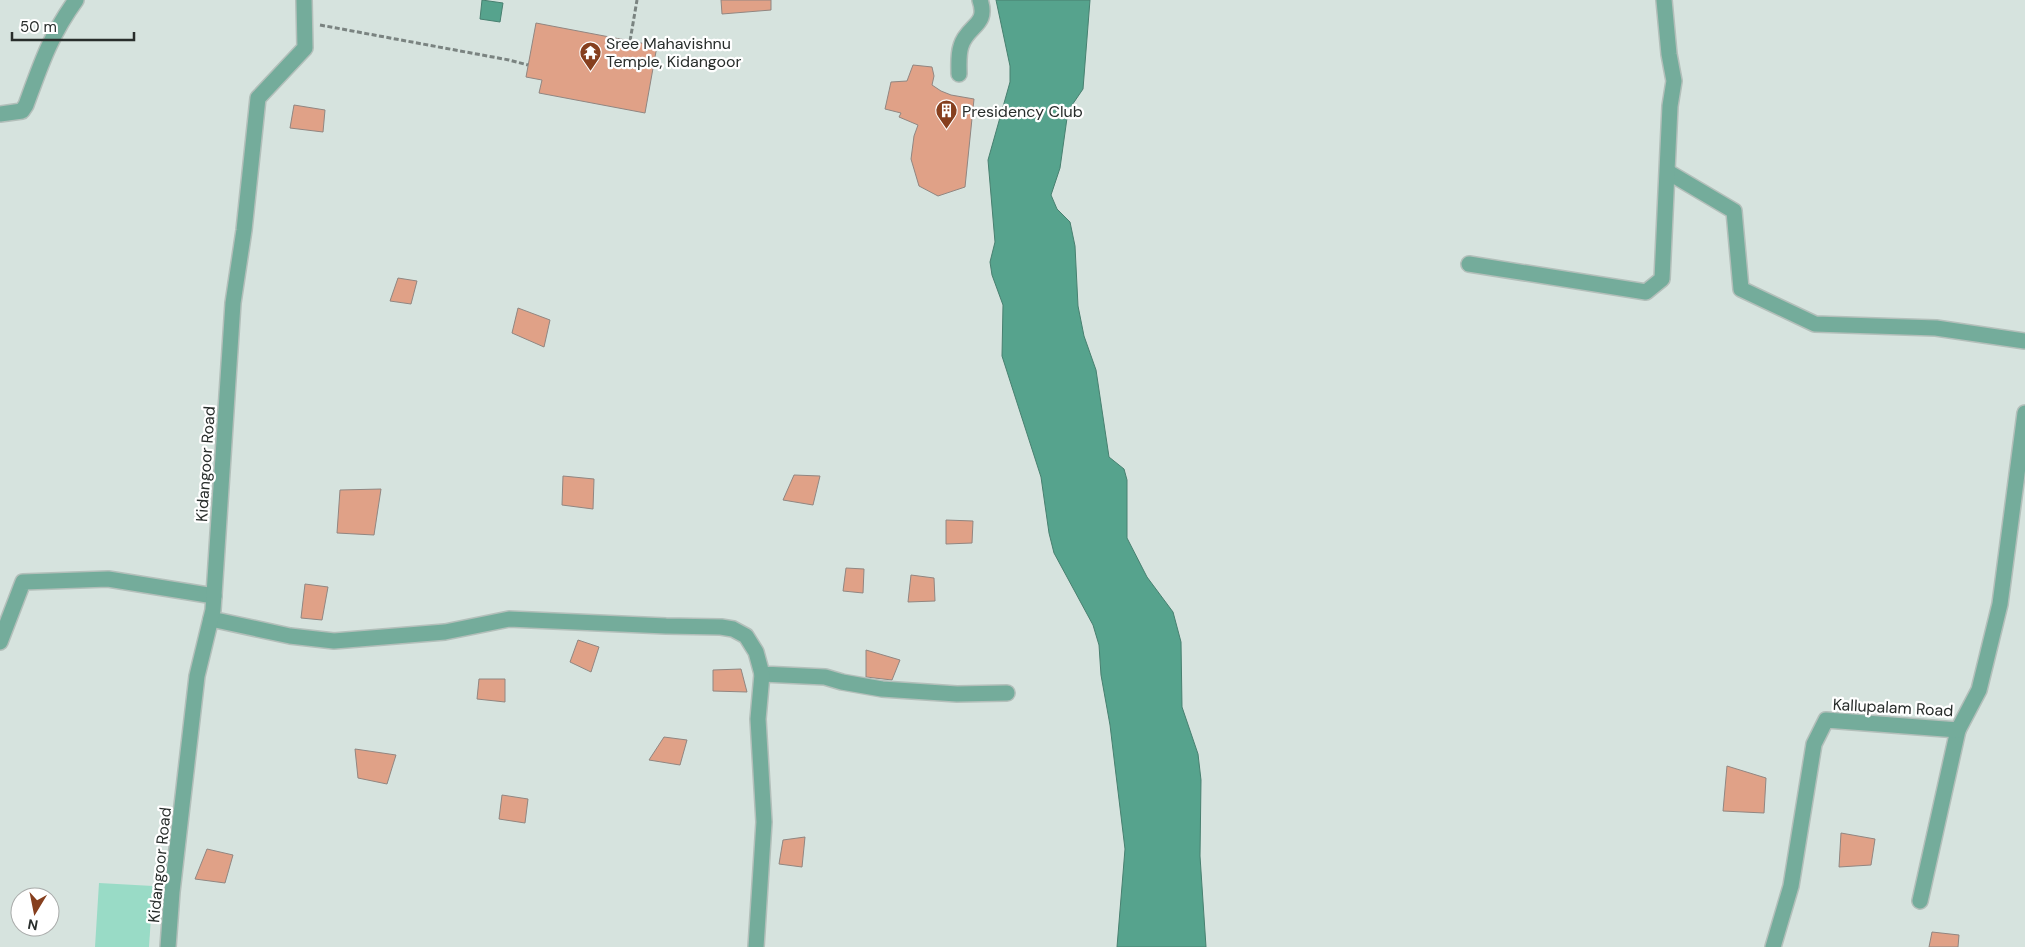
<svg xmlns="http://www.w3.org/2000/svg" width="2025" height="947" font-family="'DM Sans',sans-serif">
  <style>
    .green { fill: #99dbc6 }
    .water { fill: #56a38d; stroke: #488070 }
    .building { fill: #e0a187; stroke: #918681 }
    .lines { fill: none; stroke-linecap: round; stroke-linejoin: round }
    .street-casing { stroke: #b3bfba; stroke-width: 18 }
    .path { stroke: #7a8380; stroke-width: 3; stroke-dasharray: 5 2.5; stroke-linecap: butt }
    .street { stroke: #74ac9b; stroke-width: 15 }
    .labels { text-anchor: middle; stroke-width: 4.5; stroke-linejoin: round; paint-order: stroke }
    .poi-label { font-size: 16px; fill: #282d2b; stroke: #fff; text-anchor: start }
    .street-label { font-size: 16px; fill: #282d2b; stroke: #fff }
  </style>
  <rect width="100%" height="100%" fill="#d6e3de"/>
  <path class="green" d="M99 883 153 886 149 947H95Z"/>
  <g class="water">
    <path d="M482 0 503 3 500 22 480 19Z"/>
    <path d="M996 0H1090L1083 89 1068 111 1060 168 1051 195 1057 209 1070 222 1075 246 1078 306 1084 336 1096 370 1109 457 1124 469 1127 480V538L1147 577 1173 612 1181 642 1182 707 1198 754 1201 780 1200 856 1206 947H1117L1125 849 1110 725 1101 675 1099 645 1093 625 1054 553 1049 533 1041 477 1002 356 1003 305 992 275 990 262 995 242 988 160 1010 82V66Z"/>
  </g>
  <g class="building">
    <path d="M721 0H771V10L722 14Z"/>
    <path d="M536 23 657 46 645 113 539 93 542 80 526 77Z"/>
    <path d="M913 65 932 67 934 76 932 85 941 91 951 95 974 99 965 187 938 196 919 186 911 159 914 136 918 125 899 117 901 113 885 109 891 82 907 81Z"/>
    <path d="M294 105 325 110 323 132 290 128Z"/>
    <path d="M398 278 417 281 411 304 390 301Z"/>
    <path d="M518 308 550 320 544 347 512 333Z"/>
    <path d="M794 475 820 476 813 505 783 500Z"/>
    <path d="M563 476 594 479 593 509 562 505Z"/>
    <path d="M381 489 374 535 337 533 340 490Z"/>
    <path d="M946 520 973 521 972 543 946 544Z"/>
    <path d="M846 568 864 569 863 593 843 591Z"/>
    <path d="M911 575 934 578 935 601 908 602Z"/>
    <path d="M305 584 328 587 322 620 301 618Z"/>
    <path d="M578 640 599 647 591 672 570 662Z"/>
    <path d="M866 650 900 660 892 680 866 677Z"/>
    <path d="M741 669 747 692 713 691V670Z"/>
    <path d="M479 679H505V702L477 699Z"/>
    <path d="M664 737 687 740 680 765 649 760Z"/>
    <path d="M355 749 396 755 387 784 358 778Z"/>
    <path d="M1727 766 1766 778 1764 813 1723 811Z"/>
    <path d="M502 795 528 799 525 823 499 819Z"/>
    <path d="M1841 833 1875 839 1871 865 1839 867Z"/>
    <path d="M805 837 802 867 779 864 783 840Z"/>
    <path d="M207 849 233 855 225 883 195 879Z"/>
    <path d="M1932 932 1959 935 1958 947H1929Z"/>
  </g>
  <g class="lines">
    <defs>
      <g id="street">
        <path d="M959 74C959 65 958 55 961 46 967 25 989 26 980 0"/>
        <path d="M0 114 22 111 26 105C41 64 50 36 76 0"/>
        <path d="M1668 172 1734 211 1741 289 1815 324 1936 328 2025 341"/>
        <path d="M1469 264 1646 292 1662 279 1670 106 1674 81 1669 54 1664 0"/>
        <path d="M211 619 290 636 334 641 445 632 509 619 666 626 721 627 733 629 746 636 756 652 762 674 825 677 842 682 882 689 957 694 1007 693"/>
        <path d="M0 642 23 582 108 579 214 596"/>
        <path d="M1920 901 1958 730"/>
        <path d="M168 947 172 892 197 676 213 610 233 303 244 230 258 98 305 48 304 0"/>
        <path d="M756 947 764 822 758 719 762 674"/>
        <path d="M1773 947 1791 886 1814 744 1826 720 1958 730 1979 690 2000 604 2025 413"/>
      </g>
    </defs>
    <use href="#street" class="street-casing"/>
    <g class="path">
      <path d="M320 25 509 60 528 65"/>
      <path d="M630 41 637 0"/>
    </g>
    <use href="#street" class="street"/>
  </g>
  <defs>
    <symbol id="temple-pin" viewBox="-11 -11 22 30"><path d="M0 17L-7.5 6A9.5 9.5 0 1 1 7.5 6Z" fill="#863f1e" stroke="#fff"/><path d="M0-6L5-2H3V0L6.5 2.5H4V6H1.5V3h-3V6H-4V2.5H-6.5L-3 0V-2H-5Z" fill="#fff"/></symbol>
    <symbol id="building-pin" viewBox="-11 -11 22 30"><path d="M0 17L-7.5 6A9.5 9.5 0 1 1 7.5 6Z" fill="#863f1e" stroke="#fff"/><path d="M-4-6H4V6H1V3H-1V6H-4ZM-2.5-4.3h1.7v1.8h-1.7ZM.8-4.3h1.7v1.8H.8ZM-2.5-1h1.7V.8h-1.7ZM.8-1h1.7V.8H.8Z" fill="#fff"/></symbol>
  </defs>
  <g fill-rule="evenodd">
    <use href="#temple-pin" x="578" y="40" width="25" height="34"/>
    <use href="#building-pin" x="934" y="98" width="25" height="34"/>
  </g>
  <g class="labels">
    <g class="poi-label">
      <text x="606" y="49">Sree Mahavishnu<tspan x="606" dy="18">Temple, Kidangoor</tspan></text>
      <text x="962" y="117">Presidency Club</text>
    </g>
    <g class="street-label">
      <text transform="translate(205 464) rotate(-86)" y="6">Kidangoor Road</text>
      <text transform="translate(1893 707) rotate(3)" y="6">Kallupalam Road</text>
      <text transform="translate(159 865) rotate(-84)" y="6">Kidangoor Road</text>
    </g>
  </g>
  <g transform="translate(35 912) rotate(190)"><circle r="24" fill="#ffffff" stroke="#a9abaa"/>
  <path d="M0-4L9 19L0 12L-9 19Z" fill="#863f1e"/>
  <text y="-8" font-size="14" font-weight="bold" text-anchor="middle" fill="#282d2b">N</text>
  </g>
  <path d="M12 32v8h122v-8" fill="none" stroke="#282d2b" stroke-width="2.5"/>
  <text x="20" y="32" font-size="15" fill="#282d2b" stroke="#ffffff" stroke-width="4" paint-order="stroke">50 m</text>
</svg>
